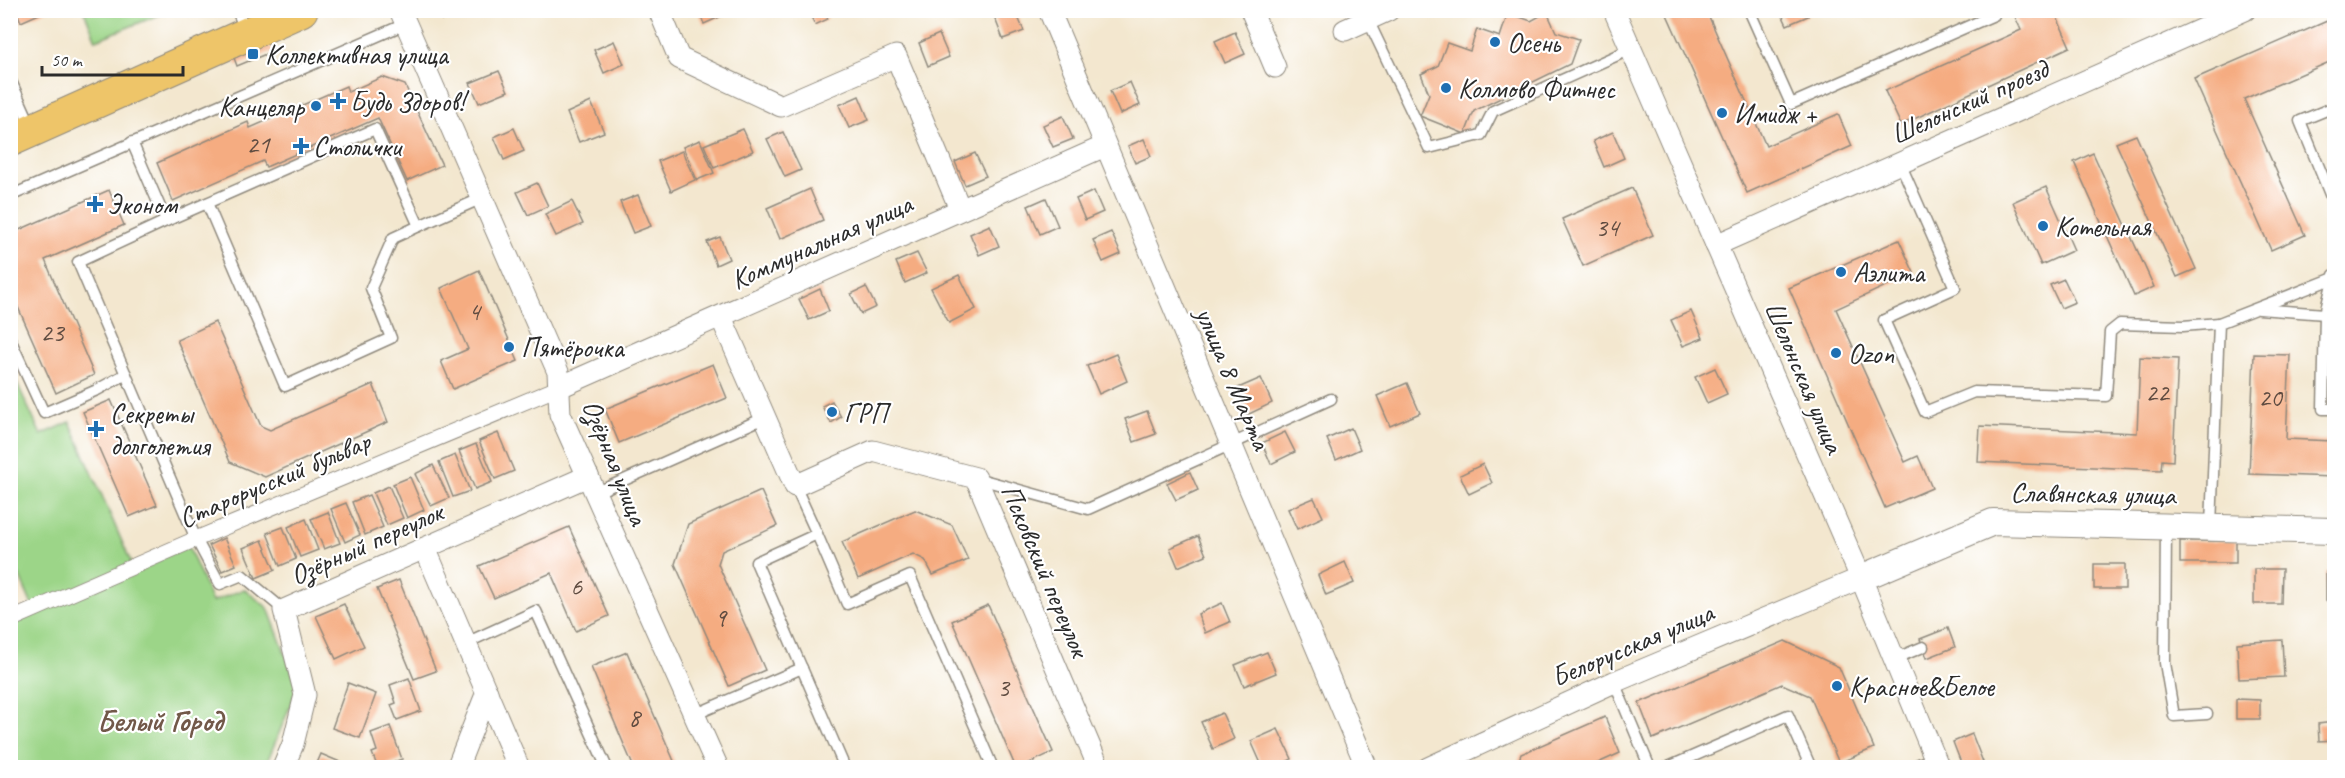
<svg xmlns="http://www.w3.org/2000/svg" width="2345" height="778" font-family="Caveat,sans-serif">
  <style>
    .green { fill: #9cd588; stroke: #64805a; stroke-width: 1.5 }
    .building { fill: #f5ac81 }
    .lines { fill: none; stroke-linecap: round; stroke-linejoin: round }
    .service-casing { stroke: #8f897d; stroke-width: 13 }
    .pedestrian-casing { stroke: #8f897d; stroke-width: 17 }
    .minor-casing { stroke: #8f897d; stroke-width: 23 }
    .tertiary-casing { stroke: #8f897d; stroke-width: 28 }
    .primary-casing { stroke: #8f897d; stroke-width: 35 }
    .service { stroke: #fff; stroke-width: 10 }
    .pedestrian { stroke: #fff; stroke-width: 15 }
    .minor { stroke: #fff; stroke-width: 21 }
    .tertiary { stroke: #fff; stroke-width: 26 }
    .primary { stroke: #eec569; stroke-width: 33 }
    .poi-dot { fill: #1f6fb2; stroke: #fff; stroke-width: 2 }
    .labels { text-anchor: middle; stroke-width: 4.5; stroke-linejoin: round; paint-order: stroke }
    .number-label { font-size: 26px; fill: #5e4b40 }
    .poi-label { font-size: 28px; fill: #2b2b2b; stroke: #fff; text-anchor: start }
    .street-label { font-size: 28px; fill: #2b2b2b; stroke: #fff }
    .neighbourhood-label { font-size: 30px; font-weight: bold; fill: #725849; stroke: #fff }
  </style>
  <rect width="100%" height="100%" fill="#fff"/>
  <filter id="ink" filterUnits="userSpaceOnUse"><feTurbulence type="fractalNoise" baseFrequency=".0167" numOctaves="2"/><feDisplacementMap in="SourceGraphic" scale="12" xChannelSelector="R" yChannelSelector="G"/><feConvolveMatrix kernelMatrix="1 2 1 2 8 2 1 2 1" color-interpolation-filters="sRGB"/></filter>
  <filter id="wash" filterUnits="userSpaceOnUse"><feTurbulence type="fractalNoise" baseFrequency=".008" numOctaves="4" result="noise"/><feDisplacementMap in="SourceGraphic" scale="24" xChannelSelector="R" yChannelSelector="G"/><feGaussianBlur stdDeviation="1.35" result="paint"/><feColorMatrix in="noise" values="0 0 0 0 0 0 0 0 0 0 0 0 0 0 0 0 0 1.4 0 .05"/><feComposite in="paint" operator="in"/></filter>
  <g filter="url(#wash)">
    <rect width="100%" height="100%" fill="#f3e7cf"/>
    <g class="green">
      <path d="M84 11H169L96 40Z"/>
      <path d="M10 368 41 435 70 422 133 567 187 543 212 602 244 589 268 608 298 687 265 767H11V621L34 610 11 556Z"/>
    </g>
    <g id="blocks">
      <g class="building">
        <path d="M16 10H48L21 22Z"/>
        <path d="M438 10H462L442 20Z"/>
        <path d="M698 10H722L724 15 704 24Z"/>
        <path d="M808 10H824L828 19 815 25Z"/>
        <path d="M1008 10H1015L1024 31 1003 39 994 16Z"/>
        <path d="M1665 10H1706L1766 146 1838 114 1852 146 1747 193Z"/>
        <path d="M1780 10H1805L1808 16 1787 25Z"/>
        <path d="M2012 10H2054L2070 47 1901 125 1885 91 2021 30Z"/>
        <path d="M1547 12 1556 32 1579 39 1570 64 1474 111 1465 134 1420 116 1429 94 1421 74 1438 66 1447 43 1470 51 1477 29 1500 37 1508 13 1531 21Z"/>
        <path d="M2334 18V60L2244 99 2305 235 2271 250 2194 79Z"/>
        <path d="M1235 32 1245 54 1225 63 1215 41Z"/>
        <path d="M939 34 949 57 928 66 919 43Z"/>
        <path d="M614 41 624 64 604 73 594 50Z"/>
        <path d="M269 42 273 51 237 66 234 58Z"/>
        <path d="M499 71 508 91 479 103 470 83Z"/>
        <path d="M382 77 405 85 442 165 407 181 378 118 266 167 263 161 173 201 157 163 248 122 250 128 346 86 348 92Z"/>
        <path d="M1130 82 1140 105 1120 114 1110 91Z"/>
        <path d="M859 96 869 120 849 128 839 105Z"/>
        <path d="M591 102 604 132 579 142 567 113Z"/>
        <path d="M1063 116 1073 139 1053 147 1043 125Z"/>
        <path d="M514 128 524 151 504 160 494 137Z"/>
        <path d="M743 129 753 151 714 168 704 145Z"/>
        <path d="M783 132 801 170 785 177 767 139Z"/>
        <path d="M1613 132 1624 158 1604 167 1593 141Z"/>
        <path d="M2136 135 2196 269 2177 277 2116 143Z"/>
        <path d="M1144 139 1151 156 1135 163 1128 146Z"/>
        <path d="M700 140 714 173 697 180 683 147Z"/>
        <path d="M682 151 695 180 671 191 658 161Z"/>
        <path d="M975 153 986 176 965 185 955 162Z"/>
        <path d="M2093 153 2154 287 2134 296 2074 162Z"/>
        <path d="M537 183 548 206 528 215 517 192Z"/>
        <path d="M2046 187 2074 250 2041 265 2013 202Z"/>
        <path d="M1632 188 1653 235 1583 266 1562 219Z"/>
        <path d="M810 189 823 220 780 239 767 208Z"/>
        <path d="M109 190 124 225 45 260 94 375 56 393 10 289V234Z"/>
        <path d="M1094 191 1103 212 1085 220 1076 199Z"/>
        <path d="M638 195 651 226 633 233 620 202Z"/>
        <path d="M1046 198 1058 226 1040 234 1028 206Z"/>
        <path d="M572 201 583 224 556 236 545 214Z"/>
        <path d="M990 225 999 246 979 255 970 234Z"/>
        <path d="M1111 232 1121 254 1103 262 1093 240Z"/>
        <path d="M720 237 729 259 716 265 707 242Z"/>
        <path d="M1899 240 1914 273 1836 309 1905 462 1918 456 1932 488 1885 508 1789 288Z"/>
        <path d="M917 253 927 273 905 283 896 262Z"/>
        <path d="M479 270 518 361 453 389 441 361 468 349 441 288Z"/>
        <path d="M959 275 976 309 949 323 931 288Z"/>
        <path d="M2064 279 2075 302 2061 308 2050 285Z"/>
        <path d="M866 287 876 307 861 314 851 294Z"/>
        <path d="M820 289 829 311 809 320 799 299Z"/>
        <path d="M1691 311 1703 338 1683 346 1671 320Z"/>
        <path d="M215 322 261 426 270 430 373 384 388 422 265 477 230 462 177 340Z"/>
        <path d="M1116 354 1127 381 1099 394 1087 366Z"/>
        <path d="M2254 354 2290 355 2286 439 2334 441V477L2249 474Z"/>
        <path d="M2140 357 2178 359 2173 461 2162 460 2161 470 1978 462 1980 426 2137 433Z"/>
        <path d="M713 364 727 398 619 443 605 409Z"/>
        <path d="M1715 368 1727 394 1707 403 1695 377Z"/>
        <path d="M1261 378 1272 403 1247 415 1236 389Z"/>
        <path d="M1407 383 1420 413 1390 426 1377 396Z"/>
        <path d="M111 400 157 505 129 517 83 412Z"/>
        <path d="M832 401 841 417 831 423 822 406Z"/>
        <path d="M1147 411 1156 434 1134 442 1125 419Z"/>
        <path d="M1351 428 1360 449 1336 460 1327 439Z"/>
        <path d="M1285 432 1295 452 1271 464 1262 443Z"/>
        <path d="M498 433 514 471 495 479 479 441Z"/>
        <path d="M476 444 492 482 475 489 459 451Z"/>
        <path d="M455 455 470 491 453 497 439 462Z"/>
        <path d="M1483 464 1492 483 1469 494 1460 475Z"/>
        <path d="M433 465 449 498 431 506 415 474Z"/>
        <path d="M1190 472 1198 490 1176 500 1167 483Z"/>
        <path d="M410 477 424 510 407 518 393 484Z"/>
        <path d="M389 486 403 518 387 525 373 493Z"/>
        <path d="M761 491 777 526 722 551 718 564 765 670 729 686 675 564 688 524Z"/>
        <path d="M369 495 383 527 365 535 352 502Z"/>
        <path d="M1314 498 1323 517 1297 529 1288 509Z"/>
        <path d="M346 503 360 535 345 542 331 509Z"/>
        <path d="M915 510 952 525 968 560 933 575 925 560 913 554 858 579 842 542Z"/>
        <path d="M328 512 340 543 324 549 311 519Z"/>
        <path d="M306 519 318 550 300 557 288 527Z"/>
        <path d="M283 527 296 559 280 566 267 533Z"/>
        <path d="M569 527 609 616 576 631 551 573 494 598 479 566Z"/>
        <path d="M1198 536 1206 555 1178 567 1170 548Z"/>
        <path d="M224 538 236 565 222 571 209 545Z"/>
        <path d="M262 540 275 570 256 578 243 548Z"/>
        <rect x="2180" y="541" width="56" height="22"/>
        <path d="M1345 562 1354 583 1326 595 1318 575Z"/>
        <rect x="2094" y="564" width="31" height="25"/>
        <path d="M2254 569H2282L2281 604H2254Z"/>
        <rect x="2326" y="572" width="8" height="29"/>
        <path d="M399 580 436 671 414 679 377 589Z"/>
        <path d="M1222 603 1230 622 1205 633 1198 614Z"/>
        <path d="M344 604 364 646 336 659 316 616Z"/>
        <path d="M988 605 1053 752 1019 768H1016L952 621Z"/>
        <path d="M1948 628 1955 647 1927 658 1920 639Z"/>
        <path d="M2282 640 2284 677 2239 679 2237 643Z"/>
        <path d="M1785 641 1839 667 1874 748 1839 763 1810 696 1782 684 1653 739 1639 703Z"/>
        <path d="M627 652 677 768H634L591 667Z"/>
        <path d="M1267 652 1276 673 1244 686 1235 665Z"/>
        <path d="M409 678 421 711 397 720 391 705 396 703 390 685Z"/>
        <path d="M348 683 376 694 360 738 332 728Z"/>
        <path d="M2236 699 2260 700V719H2236Z"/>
        <path d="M1222 713 1234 739 1213 749 1201 722Z"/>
        <path d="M1605 717 1620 753 1587 768H1516L1521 754Z"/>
        <path d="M2334 722V740L2319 741 2318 724Z"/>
        <path d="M390 726 402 759 378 768 372 753 377 751 371 733Z"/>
        <path d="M1278 729 1292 759 1274 768H1263L1251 741Z"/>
        <path d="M1972 734 1983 762 1970 768H1963L1953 742Z"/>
        <path d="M321 754 352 767V768H315Z"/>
      </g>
    </g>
  </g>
  <g filter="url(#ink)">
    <use href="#blocks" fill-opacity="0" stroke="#8f897d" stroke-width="1.5"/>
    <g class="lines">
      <defs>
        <g id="service">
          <path d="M237 10 246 32"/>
          <path d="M1749 10 1791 104 1994 15 1992 10"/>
          <path d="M1368 20 1429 148 1481 135 1493 111 1631 49"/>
          <path d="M10 79 32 128"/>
          <path d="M2334 107 2300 121 2334 204"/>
          <path d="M132 142 166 221 78 262 196 539 220 584 242 575 284 610"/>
          <path d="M1900 163 1955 288 1884 320 1925 412 1974 392 2106 396 2110 332 2120 324 2183 326 2219 323"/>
          <path d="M10 196 405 24"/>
          <path d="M207 203 285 386 391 338 371 288 393 238 419 226"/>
          <path d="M166 221 375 129 419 226 480 199"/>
          <path d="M2334 275 2325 314 2323 409H2334"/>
          <path d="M2259 309 2325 314"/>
          <path d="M10 339 44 413 97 390 126 374"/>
          <path d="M976 478 1088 509 1331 399"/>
          <path d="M795 486 817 534 756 562 845 768"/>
          <path d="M595 493 764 418"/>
          <path d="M2166 526 2165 663 2174 716 2207 714"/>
          <path d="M2211 526 2219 323 2334 278"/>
          <path d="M817 534 847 604 910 576 993 768"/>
          <path d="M466 643 536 611 607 768"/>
          <path d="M1894 659 1923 647"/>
          <path d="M1614 682 1650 768"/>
          <path d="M694 715 802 668"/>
          <path d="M1666 768 1788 715 1811 768"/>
          <path d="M1910 768 1935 757"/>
        </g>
        <path id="pedestrian" d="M10 620 196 539 560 387"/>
        <g id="minor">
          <path d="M400 10 558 372 560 414 718 768"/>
          <path d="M659 10 679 58 781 106 896 56 960 209"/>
          <path d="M1049 10 1367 768"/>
          <path d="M1251 10 1275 67"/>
          <path d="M1614 10 1861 578 1939 768"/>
          <path d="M1345 30 1389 10"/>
          <path d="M1716 245 2245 10"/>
          <path d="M721 317 795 486 873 451 976 478 1099 768"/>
          <path d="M560 387 1105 146"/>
          <path d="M425 548 519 768"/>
          <path d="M283 768 293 744 305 695 284 610 588 476"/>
          <path d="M457 768 487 692"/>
          <path d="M1428 768 1614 682 1861 578"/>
        </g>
        <path id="tertiary" d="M1861 578 1993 522 2334 531"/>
        <path id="primary" d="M10 140 301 10"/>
      </defs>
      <use href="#service" class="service-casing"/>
      <use href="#pedestrian" class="pedestrian-casing"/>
      <use href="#minor" class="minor-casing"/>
      <use href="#tertiary" class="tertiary-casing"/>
      <use href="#primary" class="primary-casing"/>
      <use href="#service" class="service"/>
      <use href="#pedestrian" class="pedestrian"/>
      <use href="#minor" class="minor"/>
      <use href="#tertiary" class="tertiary"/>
      <use href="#primary" class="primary"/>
    </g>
  </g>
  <g class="poi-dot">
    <circle cx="1495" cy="42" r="6"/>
    <rect x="247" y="48" width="12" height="12" rx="3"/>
    <circle cx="1446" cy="88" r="6"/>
    <path d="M335 92h6v6h6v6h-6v6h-6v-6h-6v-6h6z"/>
    <circle cx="316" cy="106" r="6"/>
    <circle cx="1722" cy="113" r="6"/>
    <path d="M298 137h6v6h6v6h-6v6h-6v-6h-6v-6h6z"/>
    <path d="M92 195h6v6h6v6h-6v6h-6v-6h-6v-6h6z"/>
    <circle cx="2043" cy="226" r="6"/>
    <circle cx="1841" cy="272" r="6"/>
    <circle cx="509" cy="347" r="6"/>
    <circle cx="1836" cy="353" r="6"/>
    <circle cx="832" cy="412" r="6"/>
    <path d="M93 420h6v6h6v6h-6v6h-6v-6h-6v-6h6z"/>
    <circle cx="1837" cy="686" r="6"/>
  </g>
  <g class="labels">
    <g class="number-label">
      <text x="258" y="153">21</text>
      <text x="1607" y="236">34</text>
      <text x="474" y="320">4</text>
      <text x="52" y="341">23</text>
      <text x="2157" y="401">22</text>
      <text x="2270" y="406">20</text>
      <text x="576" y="595">6</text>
      <text x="720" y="626">9</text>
      <text x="1003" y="696">3</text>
      <text x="634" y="726">8</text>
    </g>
    <g class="poi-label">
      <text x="1507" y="52">Осень</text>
      <text x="265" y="64">Коллективная улица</text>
      <text x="1458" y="98">Колмово Фитнес</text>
      <text x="350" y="111">Будь Здоров!</text>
      <text x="304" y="116" text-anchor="end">Канцеляр</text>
      <text x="1734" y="123">Имидж +</text>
      <text x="313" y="156">Столички</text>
      <text x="107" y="214">Эконом</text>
      <text x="2055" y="236">Котельная</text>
      <text x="1853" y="282">Аэлита</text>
      <text x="521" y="357">Пятёрочка</text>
      <text x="1848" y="363">Ozon</text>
      <text x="844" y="422">ГРП</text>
      <text x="110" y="423">Секреты<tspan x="110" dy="32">долголетия</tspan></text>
      <text x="1849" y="696">Красное&amp;Белое</text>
    </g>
    <g class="street-label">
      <text transform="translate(1969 101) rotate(-24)" y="10">Шелонский проезд</text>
      <text transform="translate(821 241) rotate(-24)" y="10">Коммунальная улица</text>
      <text transform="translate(1805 377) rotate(67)" y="10">Шелонская улица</text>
      <text transform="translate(1234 378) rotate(67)" y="10">улица 8 Марта</text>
      <text transform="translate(616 462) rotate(68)" y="10">Озёрная улица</text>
      <text transform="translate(274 479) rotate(-23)" y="10">Старорусский бульвар</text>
      <text transform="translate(2093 493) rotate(1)" y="10">Славянская улица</text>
      <text transform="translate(366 543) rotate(-24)" y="10">Озёрный переулок</text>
      <text transform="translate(1046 570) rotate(67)" y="10">Псковский переулок</text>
      <text transform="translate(1632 644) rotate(-23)" y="10">Белорусская улица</text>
    </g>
    <g class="neighbourhood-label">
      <text x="160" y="731">Белый Город</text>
    </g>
  </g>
  <rect width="2345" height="778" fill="none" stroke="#fff" stroke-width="36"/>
  <path d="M42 66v9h141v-9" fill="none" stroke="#2b2b2b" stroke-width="3"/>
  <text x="51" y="66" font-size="18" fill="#2b2b2b" stroke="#ffffff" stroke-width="4.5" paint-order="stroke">50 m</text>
</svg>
